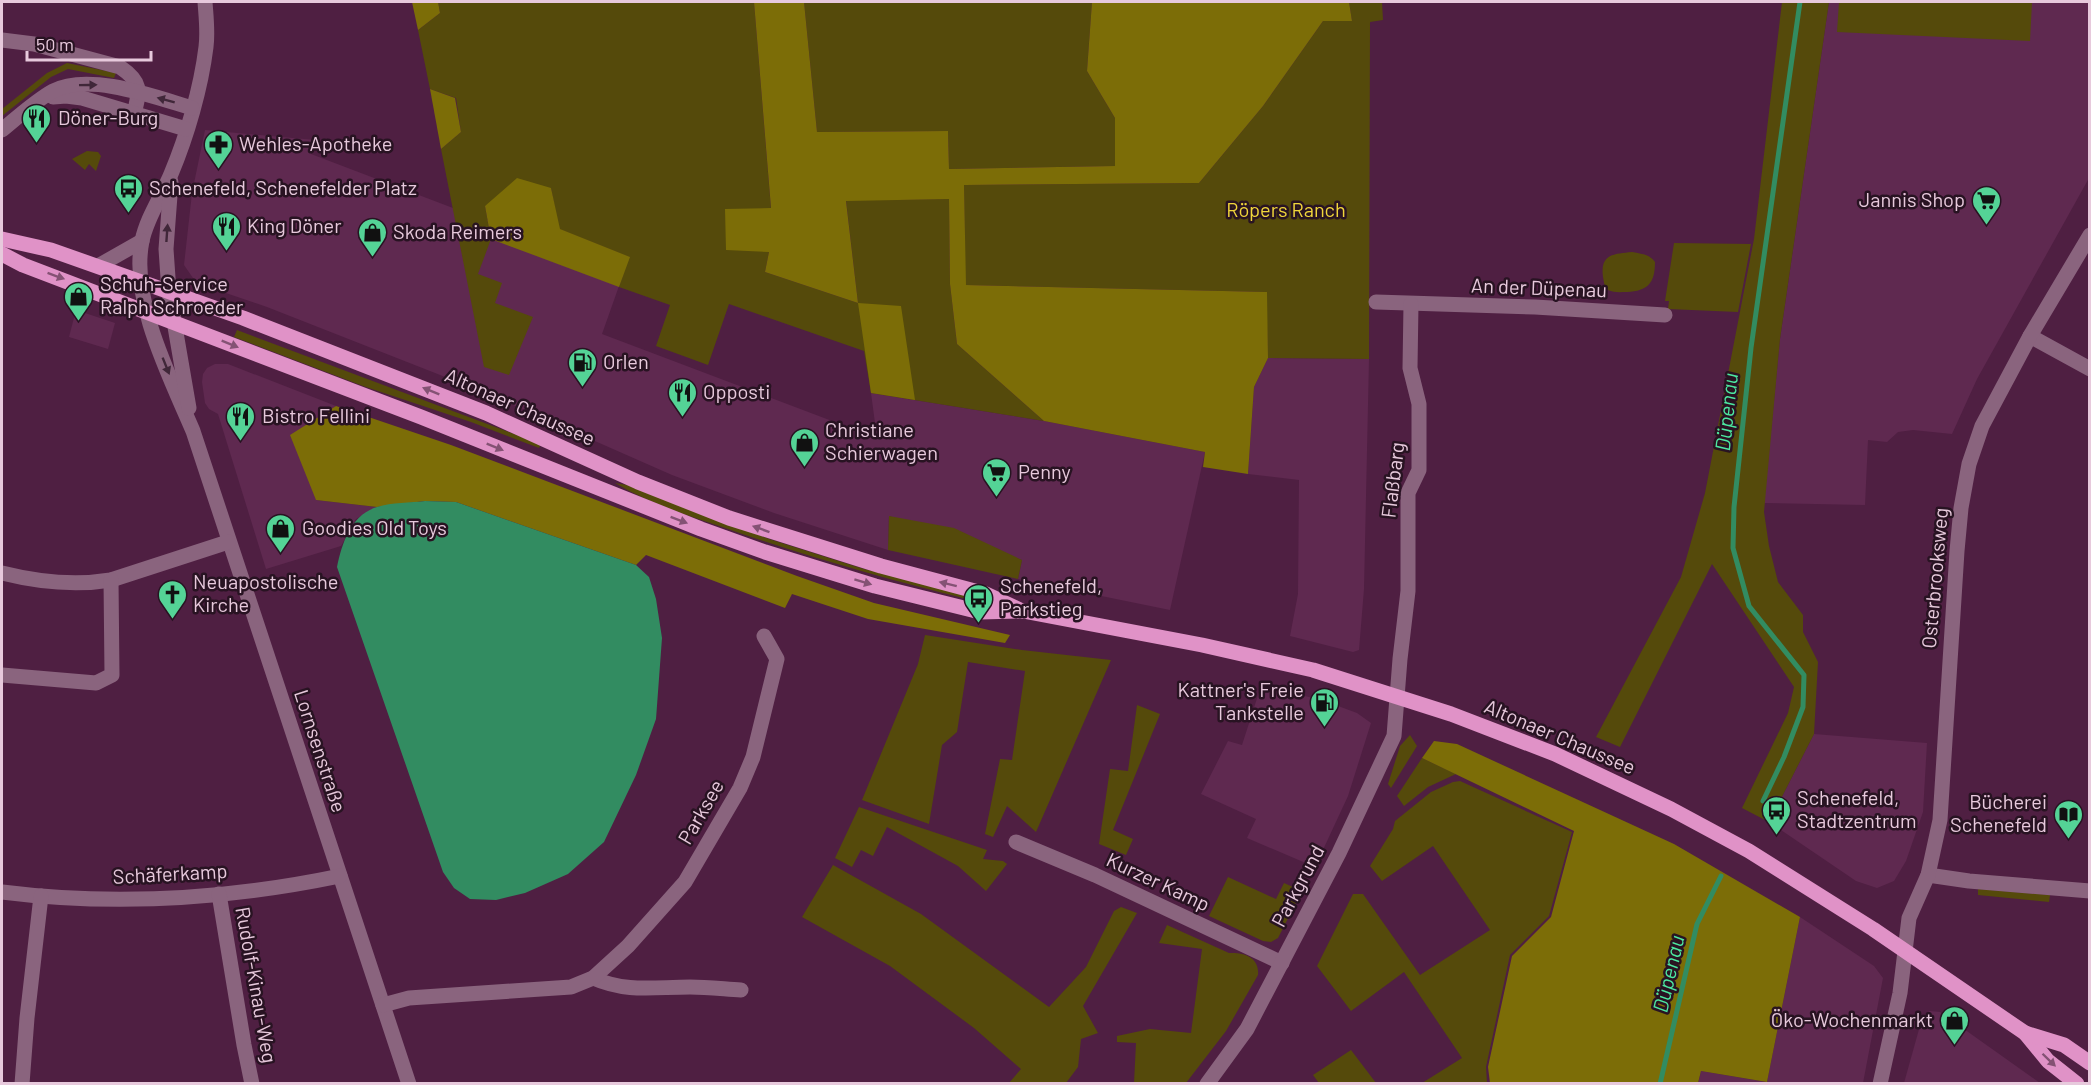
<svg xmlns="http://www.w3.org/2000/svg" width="2091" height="1085" font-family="Barlow,sans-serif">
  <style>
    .built { fill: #5f2950 }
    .green { fill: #554a0b }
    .forest { fill: #7c6d07 }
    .water { fill: #328c61 }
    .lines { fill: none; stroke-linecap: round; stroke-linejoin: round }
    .stream { stroke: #328c61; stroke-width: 5 }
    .minor { stroke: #8a647e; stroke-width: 15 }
    .major { stroke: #e092c7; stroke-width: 15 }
    .oneway { fill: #402739 }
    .oneway2 { fill: #845274 }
    .labels { text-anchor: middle; stroke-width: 5; stroke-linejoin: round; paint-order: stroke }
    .poi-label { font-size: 20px; fill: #e7c9dc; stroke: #281322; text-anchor: start }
    .park-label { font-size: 20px; fill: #f1d63b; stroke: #281322 }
    .street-label { font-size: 20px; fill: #e7c9dc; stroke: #281322 }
    .water-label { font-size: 21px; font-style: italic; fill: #4de8a0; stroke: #281322 }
  </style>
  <rect width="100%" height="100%" fill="#4f1f42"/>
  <g class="built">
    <path d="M1829 2H2089V178L1977 379 1952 434 1913 430 1898 432 1887 442 1868 440 1865 505 1764 503 1780 339Z"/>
    <path d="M205 130 315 140 311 154 453 208 625 269 602 334 877 438 871 393 1044 421 1205 452 1170 610 1018 579 1022 560 889 516 888 550 774 513 672 475 486 393 267 307 217 290 193 278 184 265 192 193Z"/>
    <path d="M76 310 115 323 108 349 69 337Z"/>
    <path d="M1268 358 1369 359 1364 589 1359 650 1353 652 1290 636 1298 594 1299 480 1248 474 1254 387Z"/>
    <path d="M215 364H228L336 406 316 420V500L377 507 356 519 341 546 266 569 218 414 209 409 205 403 202 382 203 374 207 368Z"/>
    <path d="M1261 686 1322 700 1357 713 1371 723 1348 796 1315 867 1247 838 1256 819 1201 794 1228 741 1242 745Z"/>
    <path d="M1814 734 1927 743 1923 812 1906 861 1894 881 1877 888 1856 881 1769 822Z"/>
    <path d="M1800 917 1874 966 1883 978 1863 1083 1698 1084 1701 1071 1767 1082Z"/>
    <path d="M1930 1011 1940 1012 2040 1083H1904L1923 1015Z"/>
  </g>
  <g class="green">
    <path d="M438 2H754L771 209 769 252 765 272 858 303 846 200 949 199 950 284 957 344 1044 421 871 393 864 351 729 304 708 365 656 346 670 305 619 287 629 257 559 229 551 188 485 206 491 239 478 274 502 283 495 303 533 317 509 375 484 367 441 149 461 132 456 98 430 89 418 30 440 13Z"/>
    <path d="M804 2H1092L1087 71 1115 118 1116 166 949 169 948 131 817 132Z"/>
    <path d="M1349 2H1382L1383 20 1370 22 1369 359 1268 358 1266 292 965 285 964 185 1199 183 1263 106 1323 21H1352Z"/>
    <path d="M1782 2H1829L1780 339 1764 512 1769 546 1778 582 1803 615V632L1818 662 1814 734 1769 822 1742 808 1788 713 1794 687 1712 564 1620 747 1596 737 1681 577 1705 493 1754 239Z"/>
    <path d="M1839 2H2032L2030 41 1837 32Z"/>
    <path d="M67 63 116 73 114 78 68 69 51 77 2 116V109L47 73Z"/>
    <path d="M87 151 98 152 101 156 96 171 89 164 85 170 72 159Z"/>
    <path d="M1674 243 1751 244 1738 312 1668 309 1669 301H1665Z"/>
    <path d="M1632 252C1642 254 1649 254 1655 262 1655 283 1648 291 1627 292 1621 292 1614 293 1608 290 1604 287 1604 282 1603 277 1600 254 1613 254 1632 252Z"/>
    <path d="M237 330 541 444 539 448 471 422 363 386 234 337Z"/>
    <path d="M615 483 627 485 772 540 864 569 968 594 967 599C885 579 805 556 725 528 689 516 649 503 615 483Z"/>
    <path d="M889 516 954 528 1022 560 1018 579 888 550Z"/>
    <path d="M925 635 1022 650 1111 660 1036 832 1007 806 993 837 985 834 1000 759 1012 760 1025 671 968 662 957 732 942 745 929 824 862 800 918 664Z"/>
    <path d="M1137 705 1160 714 1113 830 1133 839 1126 855 1099 844 1110 769 1128 771Z"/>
    <path d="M1410 735 1417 746 1391 788 1388 784 1400 746Z"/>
    <path d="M1422 758 1456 774 1428 787 1404 806 1397 796Z"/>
    <path d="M1460 781 1572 832 1549 916 1510 955 1486 1067 1487 1083H1422L1462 1058 1404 972 1351 1011 1317 966 1353 894H1363L1420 975 1490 930 1433 846 1382 881 1370 866 1393 829 1395 821 1431 792 1453 782Z"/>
    <path d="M859 807 987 850 983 859 1003 861 1007 864 986 891 958 866 887 827 873 856 861 850 852 867 835 858Z"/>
    <path d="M833 865 921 914 1049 1007 1086 967 1114 911 1121 907 1137 913 1083 1006 1098 1033 1081 1039 1078 1067 1066 1083H1009L1021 1069 974 1028 890 966 802 917Z"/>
    <path d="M1228 877 1276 899 1284 883 1302 891 1278 938 1271 942 1263 941 1209 916Z"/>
    <path d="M1978 889 2050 895 2049 902 1978 895Z"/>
    <path d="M1167 925 1229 953C1243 952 1260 957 1258 975L1226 1031 1186 1083H1134L1136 1043 1117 1042V1036L1150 1029 1191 1033 1202 949 1159 943Z"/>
    <path d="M1351 1050 1376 1083H1319L1313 1075Z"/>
  </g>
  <g class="forest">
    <path d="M412 2H438L440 13 418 30Z"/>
    <path d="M754 2H804L817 132 948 131 949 169 1115 166V118L1087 71 1092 2H1349L1352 21H1323L1263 106 1199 183 964 185 966 285 1267 292 1268 358 1254 387 1248 474 1203 467 1205 452 1044 421 957 344 950 284 949 199 846 201 858 303 901 306 915 400 871 393 858 303 765 272 769 252 726 250 725 209 771 208Z"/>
    <path d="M430 89 455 98 461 132 441 149Z"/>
    <path d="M517 178 551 188 560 229 630 257 619 287 491 239 485 206Z"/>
    <path d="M336 406 451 445 797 576 874 603 1010 635 1005 643 868 619 792 594 785 608 646 555 636 565 456 502 425 501 377 507 316 500 290 435Z"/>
    <path d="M1434 741 1457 744 1674 844 1800 917 1767 1082 1701 1071 1698 1083H1490L1488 1067 1512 956 1551 917 1574 831 1422 758Z"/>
  </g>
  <path class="water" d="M425 501 456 502 636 565 649 577 656 599 662 638 656 719 636 775 604 842 568 874 525 893 496 900 470 899 454 888 443 872 337 567C342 543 351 515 377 507 392 502 410 503 425 501Z"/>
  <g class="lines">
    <g class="stream">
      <path d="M1763 801 1784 757 1803 707 1804 675 1749 606 1733 548 1734 507 1751 348 1800 2"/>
      <path d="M1660 1084 1697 924 1721 876"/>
    </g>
    <g class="minor">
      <path d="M205 2C206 16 208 32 206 47 201 88 187 136 171 174 162 196 147 217 142 241 130 300 170 377 193 431L409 1084"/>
      <path d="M2 40 34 44 120 67C142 82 140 90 134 114"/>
      <path d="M53 97 66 96 82 98 186 129"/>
      <path d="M2 130C18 117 35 101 53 91 89 72 155 97 192 108"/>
      <path d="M171 182 166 249 169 292 189 408"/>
      <path d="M98 266 142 241"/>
      <path d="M1376 302 1535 307 1665 315"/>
      <path d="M2030 336 2090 369"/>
      <path d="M2 573C38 582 74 586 111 580L228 542"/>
      <path d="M2 675 96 683 112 675 111 580"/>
      <path d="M1016 842 1095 875 1282 963"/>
      <path d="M1928 875 1969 881 2090 891"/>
      <path d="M2 892C113 906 229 899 340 876"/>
      <path d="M219 894 244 1045 252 1084"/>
      <path d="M593 978C627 993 654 987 690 987 707 987 724 989 741 990"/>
      <path d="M383 1005 409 998 571 987 593 978 628 946 685 882 740 788 753 757 777 659 764 636"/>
      <path d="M22 1084 27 1018 41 896"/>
      <path d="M1207 1084 1247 1029 1339 853 1394 736 1400 659 1408 591V493L1419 470V404L1410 368 1411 304"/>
      <path d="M1880 1084 1900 993 1909 918 1928 875 1940 820 1957 551 1961 508 1969 464 1982 426 2030 336 2090 235"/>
    </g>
    <g class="major">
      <path d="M2 239 51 250 243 318 486 413 638 482 729 518 881 566 986 594 1020 610"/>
      <path d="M2 254 23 265 421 417 701 529 765 552 875 586 980 612 1023 611 1202 645 1313 670 1451 714 1555 754 1671 809 1749 851 1873 929 2025 1033 2048 1061 2077 1084"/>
      <path d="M2025 1033 2064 1045 2090 1063"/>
    </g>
  </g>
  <defs><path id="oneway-solid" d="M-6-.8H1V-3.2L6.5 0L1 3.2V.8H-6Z" transform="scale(1.5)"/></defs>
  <g class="oneway">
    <use href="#oneway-solid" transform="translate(88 85) rotate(-1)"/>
    <use href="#oneway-solid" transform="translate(166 100) rotate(-165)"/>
    <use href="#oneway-solid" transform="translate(167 233) rotate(-86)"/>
    <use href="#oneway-solid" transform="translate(166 366) rotate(68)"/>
  </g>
  <g class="oneway2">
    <use href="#oneway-solid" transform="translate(56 276) rotate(20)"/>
    <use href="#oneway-solid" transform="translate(230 344) rotate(22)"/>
    <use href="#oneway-solid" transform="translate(431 391) rotate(-158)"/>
    <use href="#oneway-solid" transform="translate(495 447) rotate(22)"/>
    <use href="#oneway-solid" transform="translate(679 520) rotate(21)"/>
    <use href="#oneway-solid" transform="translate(761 529) rotate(-160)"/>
    <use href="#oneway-solid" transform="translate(863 582) rotate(17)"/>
    <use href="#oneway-solid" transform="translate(948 584) rotate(-166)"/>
    <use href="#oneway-solid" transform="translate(2049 1060) rotate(44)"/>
  </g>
  <defs>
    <symbol id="restaurant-pin" viewBox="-11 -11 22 30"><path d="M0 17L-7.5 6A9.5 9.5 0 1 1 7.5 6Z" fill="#54d396" stroke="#281322"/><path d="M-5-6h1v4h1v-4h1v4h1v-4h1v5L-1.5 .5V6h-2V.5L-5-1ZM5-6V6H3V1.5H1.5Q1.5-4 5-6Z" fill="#111"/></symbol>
    <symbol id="pharmacy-pin" viewBox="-11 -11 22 30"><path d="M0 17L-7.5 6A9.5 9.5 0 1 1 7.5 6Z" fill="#54d396" stroke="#281322"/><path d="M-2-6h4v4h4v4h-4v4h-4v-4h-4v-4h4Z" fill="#111"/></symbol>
    <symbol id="bus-pin" viewBox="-11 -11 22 30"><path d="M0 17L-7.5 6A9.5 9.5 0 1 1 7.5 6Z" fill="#54d396" stroke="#281322"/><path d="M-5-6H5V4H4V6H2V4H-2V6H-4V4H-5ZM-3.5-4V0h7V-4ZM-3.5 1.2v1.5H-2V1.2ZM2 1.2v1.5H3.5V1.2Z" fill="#111"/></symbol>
    <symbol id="supermarket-pin" viewBox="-11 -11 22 30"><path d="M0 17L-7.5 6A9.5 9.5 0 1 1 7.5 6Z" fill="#54d396" stroke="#281322"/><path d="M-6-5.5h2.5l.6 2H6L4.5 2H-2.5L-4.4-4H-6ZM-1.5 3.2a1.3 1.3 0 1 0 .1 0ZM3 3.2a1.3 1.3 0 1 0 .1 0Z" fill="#111"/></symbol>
    <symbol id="shop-pin" viewBox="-11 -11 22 30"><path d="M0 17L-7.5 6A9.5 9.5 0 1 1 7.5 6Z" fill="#54d396" stroke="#281322"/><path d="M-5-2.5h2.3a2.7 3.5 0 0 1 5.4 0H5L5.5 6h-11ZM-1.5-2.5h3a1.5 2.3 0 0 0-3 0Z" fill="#111"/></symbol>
    <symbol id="fuel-pin" viewBox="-11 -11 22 30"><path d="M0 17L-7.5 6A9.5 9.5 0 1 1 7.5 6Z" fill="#54d396" stroke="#281322"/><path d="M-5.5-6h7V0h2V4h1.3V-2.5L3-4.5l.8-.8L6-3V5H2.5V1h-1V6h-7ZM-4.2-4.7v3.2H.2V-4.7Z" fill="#111"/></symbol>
    <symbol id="church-pin" viewBox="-11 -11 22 30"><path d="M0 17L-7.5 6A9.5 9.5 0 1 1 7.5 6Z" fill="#54d396" stroke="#281322"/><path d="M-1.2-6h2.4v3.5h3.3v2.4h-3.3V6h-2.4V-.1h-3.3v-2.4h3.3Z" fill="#111"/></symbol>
    <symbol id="library-pin" viewBox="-11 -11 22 30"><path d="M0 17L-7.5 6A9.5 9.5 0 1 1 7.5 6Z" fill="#54d396" stroke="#281322"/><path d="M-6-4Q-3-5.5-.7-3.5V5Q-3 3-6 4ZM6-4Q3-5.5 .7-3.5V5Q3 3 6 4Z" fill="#111"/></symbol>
  </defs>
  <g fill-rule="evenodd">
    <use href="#restaurant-pin" x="20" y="102" width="33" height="45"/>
    <use href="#pharmacy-pin" x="202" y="128" width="33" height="45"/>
    <use href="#bus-pin" x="112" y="172" width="33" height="45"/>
    <use href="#supermarket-pin" x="1970" y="184" width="33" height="45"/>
    <use href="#restaurant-pin" x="210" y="210" width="33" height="45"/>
    <use href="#shop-pin" x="356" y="216" width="33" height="45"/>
    <use href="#shop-pin" x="62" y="280" width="33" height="45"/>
    <use href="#fuel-pin" x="566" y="346" width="33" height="45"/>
    <use href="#restaurant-pin" x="666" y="376" width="33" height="45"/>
    <use href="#restaurant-pin" x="224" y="400" width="33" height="45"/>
    <use href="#shop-pin" x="788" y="426" width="33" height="45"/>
    <use href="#supermarket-pin" x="980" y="456" width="33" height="45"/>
    <use href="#shop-pin" x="264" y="512" width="33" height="45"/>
    <use href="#church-pin" x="156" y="578" width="33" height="45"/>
    <use href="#bus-pin" x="962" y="582" width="33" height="45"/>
    <use href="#fuel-pin" x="1308" y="686" width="33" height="45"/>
    <use href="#bus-pin" x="1760" y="794" width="33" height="45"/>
    <use href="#library-pin" x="2052" y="798" width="33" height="45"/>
    <use href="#shop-pin" x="1938" y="1004" width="33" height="45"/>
  </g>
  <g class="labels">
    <g class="poi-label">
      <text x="58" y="125">Döner-Burg</text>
      <text x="239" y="151">Wehles-Apotheke</text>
      <text x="149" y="195">Schenefeld, Schenefelder Platz</text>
      <text x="1965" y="207" text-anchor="end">Jannis Shop</text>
      <text x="247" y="233">King Döner</text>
      <text x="393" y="239">Skoda Reimers</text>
      <text x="100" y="291">Schuh-Service<tspan x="100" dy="23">Ralph Schroeder</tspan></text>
      <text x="603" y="369">Orlen</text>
      <text x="703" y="399">Opposti</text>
      <text x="262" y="423">Bistro Fellini</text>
      <text x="825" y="437">Christiane<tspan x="825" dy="23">Schierwagen</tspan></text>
      <text x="1018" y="479">Penny</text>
      <text x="302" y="535">Goodies Old Toys</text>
      <text x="193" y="589">Neuapostolische<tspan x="193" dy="23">Kirche</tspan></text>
      <text x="1000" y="593">Schenefeld,<tspan x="1000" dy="23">Parkstieg</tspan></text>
      <text x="1304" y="697" text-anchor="end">Kattner's Freie<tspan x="1304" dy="23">Tankstelle</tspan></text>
      <text x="1797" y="805">Schenefeld,<tspan x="1797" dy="23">Stadtzentrum</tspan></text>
      <text x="2047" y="809" text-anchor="end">Bücherei<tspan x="2047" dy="23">Schenefeld</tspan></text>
      <text x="1933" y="1027" text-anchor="end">Öko-Wochenmarkt</text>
    </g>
    <g class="park-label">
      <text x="1286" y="217">Röpers Ranch</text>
    </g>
    <g class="street-label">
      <text transform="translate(1539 288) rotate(2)" y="7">An der Düpenau</text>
      <text transform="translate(520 407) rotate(24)" y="7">Altonaer Chaussee</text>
      <text transform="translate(1393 480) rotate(-83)" y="7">Flaßbarg</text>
      <text transform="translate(1935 578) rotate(-85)" y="7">Osterbrooksweg</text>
      <text transform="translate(1560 737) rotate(23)" y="7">Altonaer Chaussee</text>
      <text transform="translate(320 751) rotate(72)" y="7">Lornsenstraße</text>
      <text transform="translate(701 812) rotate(-60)" y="7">Parksee</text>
      <text transform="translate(170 874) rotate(-3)" y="7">Schäferkamp</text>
      <text transform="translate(1158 882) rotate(25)" y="7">Kurzer Kamp</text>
      <text transform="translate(1298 886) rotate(-62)" y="7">Parkgrund</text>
      <text transform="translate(256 985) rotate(80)" y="7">Rudolf-Kinau-Weg</text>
    </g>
    <g class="water-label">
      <text transform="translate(1727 412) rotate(-84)" y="7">Düpenau</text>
      <text transform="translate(1669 974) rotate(-77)" y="7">Düpenau</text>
    </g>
  </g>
  <rect width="2091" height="1085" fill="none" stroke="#e7c9dc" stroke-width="6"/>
  <path d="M27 51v9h124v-9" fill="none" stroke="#e7c9dc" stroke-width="3"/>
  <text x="36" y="51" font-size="18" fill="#e7c9dc" stroke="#281322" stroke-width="4.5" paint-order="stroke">50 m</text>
</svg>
